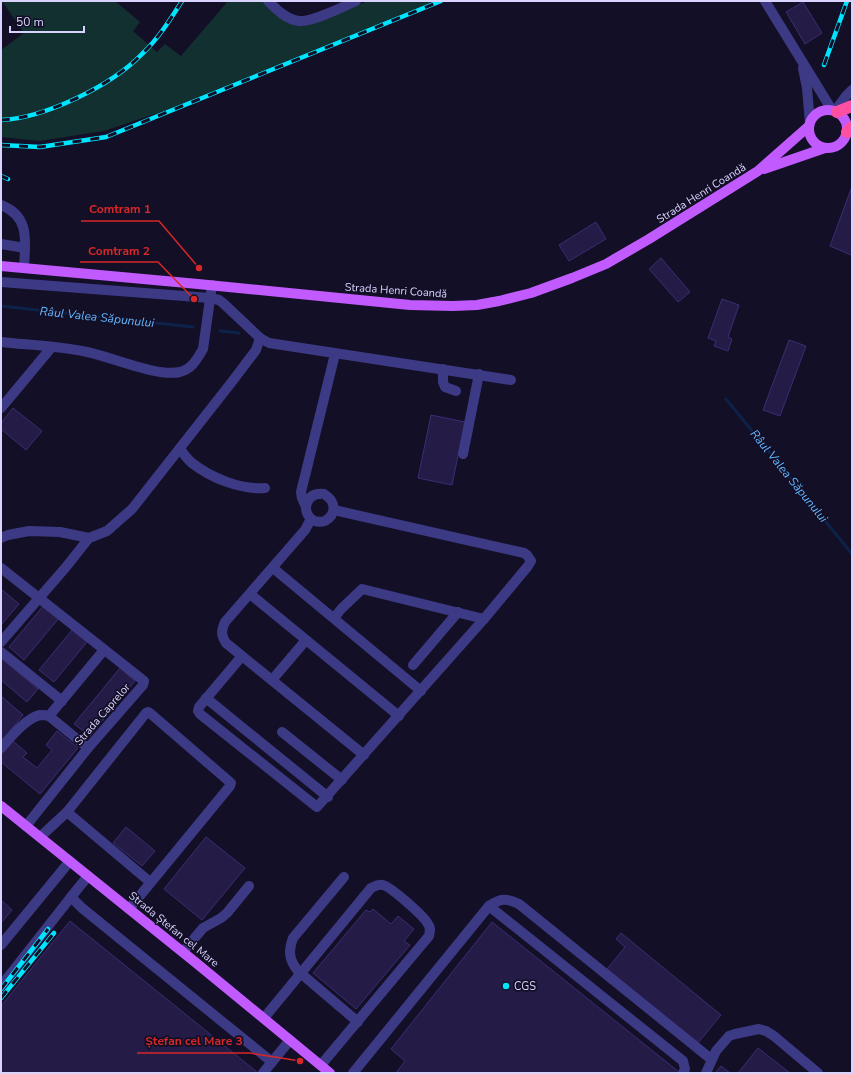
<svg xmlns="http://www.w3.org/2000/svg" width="853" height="1074" font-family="'Nunito Sans',sans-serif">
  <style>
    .green { fill: #12302f }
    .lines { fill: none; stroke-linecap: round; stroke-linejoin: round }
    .stream { stroke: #0c2248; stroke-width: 3 }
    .building { fill: #241b47; stroke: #3b2d73 }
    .minor { stroke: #3d3a85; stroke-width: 10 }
    .major { stroke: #c25bff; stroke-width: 10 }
    .highway { stroke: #ff4fa3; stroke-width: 12 }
    .rail-casing { stroke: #00e5ff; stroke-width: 4.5 }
    .rail { stroke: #130f26; stroke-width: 3; stroke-dasharray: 9; stroke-linecap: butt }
    .poi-dot { fill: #00e5ff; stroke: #130f26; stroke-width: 1.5 }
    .labels { text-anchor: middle; stroke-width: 3.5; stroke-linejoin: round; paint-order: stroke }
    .street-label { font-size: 11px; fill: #d9d4ff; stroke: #130f26 }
    .poi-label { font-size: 11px; fill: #d9d4ff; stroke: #130f26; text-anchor: start }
    .water-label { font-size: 12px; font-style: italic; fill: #62b6ff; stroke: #130f26 }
    .leader { fill: none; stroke: #d62828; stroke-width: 1.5 }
    .callout-dot { fill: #d62828; stroke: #130f26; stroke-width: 1.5 }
    .callout-label { font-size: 12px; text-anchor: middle; font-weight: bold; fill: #d62828; stroke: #130f26; stroke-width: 3.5; stroke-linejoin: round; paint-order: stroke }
  </style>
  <rect width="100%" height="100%" fill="#130f26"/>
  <path class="green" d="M1 1H115L140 22 133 31 157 52 165 44 181 56 228 1H262L272 11 309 24 368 1H435L161 112 104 131 40 141 1 137V50L24 33 2 1Z"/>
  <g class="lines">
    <g class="stream">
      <path d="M1 306 193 327"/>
      <path d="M220 331 239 333"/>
      <path d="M726 399 852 554"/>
    </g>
  </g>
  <g class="building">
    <path d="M803 2 822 33 805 44 786 12Z"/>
    <path d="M851 189 852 253 851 255 830 246Z"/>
    <path d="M596 222 606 239 569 261 559 245Z"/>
    <path d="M661 258 690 292 678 302 649 269Z"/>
    <path d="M722 299 739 305 728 337 732 339 728 351 714 346 716 341 708 338Z"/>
    <path d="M789 340 806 346 780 416 763 410Z"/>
    <path d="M13 408 42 431 26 450 1 429V423Z"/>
    <path d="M431 415 465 422 452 485 418 478Z"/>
    <path d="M1 589 19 604 1 625Z"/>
    <path d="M44 605 59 618 24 660 9 647Z"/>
    <path d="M72 630 87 642 54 682 39 670Z"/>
    <path d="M1 658 38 689 27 702 1 680Z"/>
    <path d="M120 668 135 681 90 736 74 724Z"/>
    <path d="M1 696 23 715 1 742Z"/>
    <path d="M57 731 78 748 40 794 1 762V755L13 741 27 753 23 757 37 768 52 750 46 745Z"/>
    <path d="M126 827 155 851 142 866 113 843Z"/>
    <path d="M206 837 245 868 202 920 164 889Z"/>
    <path d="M1 900 12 910 1 923Z"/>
    <path d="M373 909 391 924 398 916 414 929 404 941 410 945 356 1009 313 973 366 910 370 912Z"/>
    <path d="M70 921 257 1072 256 1073H1V1006Z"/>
    <path d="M492 922 679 1072 678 1073H396L405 1061 391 1049Z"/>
    <path d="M621 933 721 1015 698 1043 607 969 625 947 616 939Z"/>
    <path d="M758 1048 790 1073H738Z"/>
    <path d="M721 1066 730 1073H715Z"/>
  </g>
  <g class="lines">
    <g class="minor">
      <path d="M268 1C276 9 287 20 299 21 313 22 342 7 356 1"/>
      <path d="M765 1 832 110"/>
      <path d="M803 68 807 88 810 123"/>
      <path d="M835 111 846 96 852 90"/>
      <path d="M1 205C31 217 25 242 24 268"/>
      <path d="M1 244 25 248"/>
      <path d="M1 282 210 298 219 300 223 303 260 338 269 343 511 380"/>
      <path d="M1 342C29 345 59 346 87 352 112 357 156 377 180 372 192 369 197 359 203 349L212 285"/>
      <path d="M443 369V382L445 387 456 391"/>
      <path d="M1 408 51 348"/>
      <path d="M180 449C183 453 187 459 192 463 211 478 241 490 265 488"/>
      <path d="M463 454 479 374"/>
      <path d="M306 506C308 497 314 493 324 494 336 501 337 514 325 521 318 523 310 521 307 513 306 511 306 509 306 507 304 501 301 500 301 492L335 354"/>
      <path d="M311 519 305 530 225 622C221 631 221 635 226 643L364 755"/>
      <path d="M1 538 8 535 29 531 60 532 89 538 107 531 132 509 231 383 256 350 260 338"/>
      <path d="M1 568 144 681 143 685 88 748 26 826"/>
      <path d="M273 568 421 691"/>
      <path d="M250 594 399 716"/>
      <path d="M334 618 342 608 362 589 484 619"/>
      <path d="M1 642 66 567 89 538"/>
      <path d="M1 652 62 701"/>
      <path d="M242 656 199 707 198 711 200 714 317 807 484 619 528 566 531 561 527 555 524 553 334 510"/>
      <path d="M413 665 458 612"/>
      <path d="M272 680 306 640"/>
      <path d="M206 698 328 797"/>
      <path d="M49 716 88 748"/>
      <path d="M282 732 342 780"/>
      <path d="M1 748C10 738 26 718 40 715 43 715 46 715 49 716L104 650"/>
      <path d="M67 812 150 882"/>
      <path d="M40 837 67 812 146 713 148 712 151 714 231 783 230 786 129 909"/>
      <path d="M88 876 71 897 82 908 272 1062"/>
      <path d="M344 877 293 938C288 951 289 960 298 971L358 1022"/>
      <path d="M489 906 678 1057 683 1061 685 1069 683 1073"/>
      <path d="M1 945 70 861"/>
      <path d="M183 952 203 928 221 918 227 913 249 886"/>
      <path d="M1 986 71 897"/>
      <path d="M264 1018 371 888C375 886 378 884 383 885 391 887 424 916 428 924 431 928 430 931 429 936L321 1065"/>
      <path d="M263 1073 290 1040"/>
      <path d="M353 1073 489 906C501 898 506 898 519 904L711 1059"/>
      <path d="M706 1073 716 1051 729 1036 735 1034 759 1029 766 1031 774 1036 818 1073"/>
    </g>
    <g class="major">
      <circle cx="828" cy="129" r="19"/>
      <path d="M764 169 825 148"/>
      <path d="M1 266 198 284 410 305 453 306 477 305 499 301 531 293 572 278 606 264 649 239 758 171 809 126"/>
      <path d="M1 806 195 962 330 1073"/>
    </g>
    <g class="highway">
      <path d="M837 112 852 106"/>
      <path d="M847 132 852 127"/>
    </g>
    <defs>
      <g id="rail">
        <path d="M824 65 847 1"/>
        <path d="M1 120C45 118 111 86 142 54 158 39 170 20 182 1"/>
        <path d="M1 145 40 147 106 137 441 1"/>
        <path d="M1 176 8 179"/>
        <path d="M1 989 48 929"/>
        <path d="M1 998 54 933"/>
      </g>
    </defs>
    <use href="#rail" class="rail-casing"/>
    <use href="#rail" class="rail"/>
  </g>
  <circle class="poi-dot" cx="506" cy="986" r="4"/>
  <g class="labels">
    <g class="street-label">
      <text transform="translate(701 193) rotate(-32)" y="4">Strada Henri Coandă</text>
      <text transform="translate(396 290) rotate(4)" y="4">Strada Henri Coandă</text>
      <text transform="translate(102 714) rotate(-49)" y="4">Strada Caprelor</text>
      <text transform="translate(174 929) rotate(39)" y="4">Strada Ștefan cel Mare</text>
    </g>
    <g class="poi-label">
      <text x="514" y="990">CGS</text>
    </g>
    <g class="water-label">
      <text transform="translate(97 317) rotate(6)" y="4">Râul Valea Săpunului</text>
      <text transform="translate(789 476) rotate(51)" y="4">Râul Valea Săpunului</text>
    </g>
  </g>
  <path class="leader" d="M199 268L159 221H81M194 299L158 262H80M300 1061L250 1053H137"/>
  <g class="callout-dot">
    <circle cx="199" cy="268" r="4"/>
    <circle cx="194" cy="299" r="4"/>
    <circle cx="300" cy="1061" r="4"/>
  </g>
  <g class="callout-label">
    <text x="120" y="213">Comtram 1</text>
    <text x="119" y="255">Comtram 2</text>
    <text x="194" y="1045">Ștefan cel Mare 3</text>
  </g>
  <rect width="853" height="1074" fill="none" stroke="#d9d4ff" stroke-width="4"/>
  <path d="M10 26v6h74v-6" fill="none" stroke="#d9d4ff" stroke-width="2"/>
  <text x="16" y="26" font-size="12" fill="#d9d4ff" stroke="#130f26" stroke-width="3" paint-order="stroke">50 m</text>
</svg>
